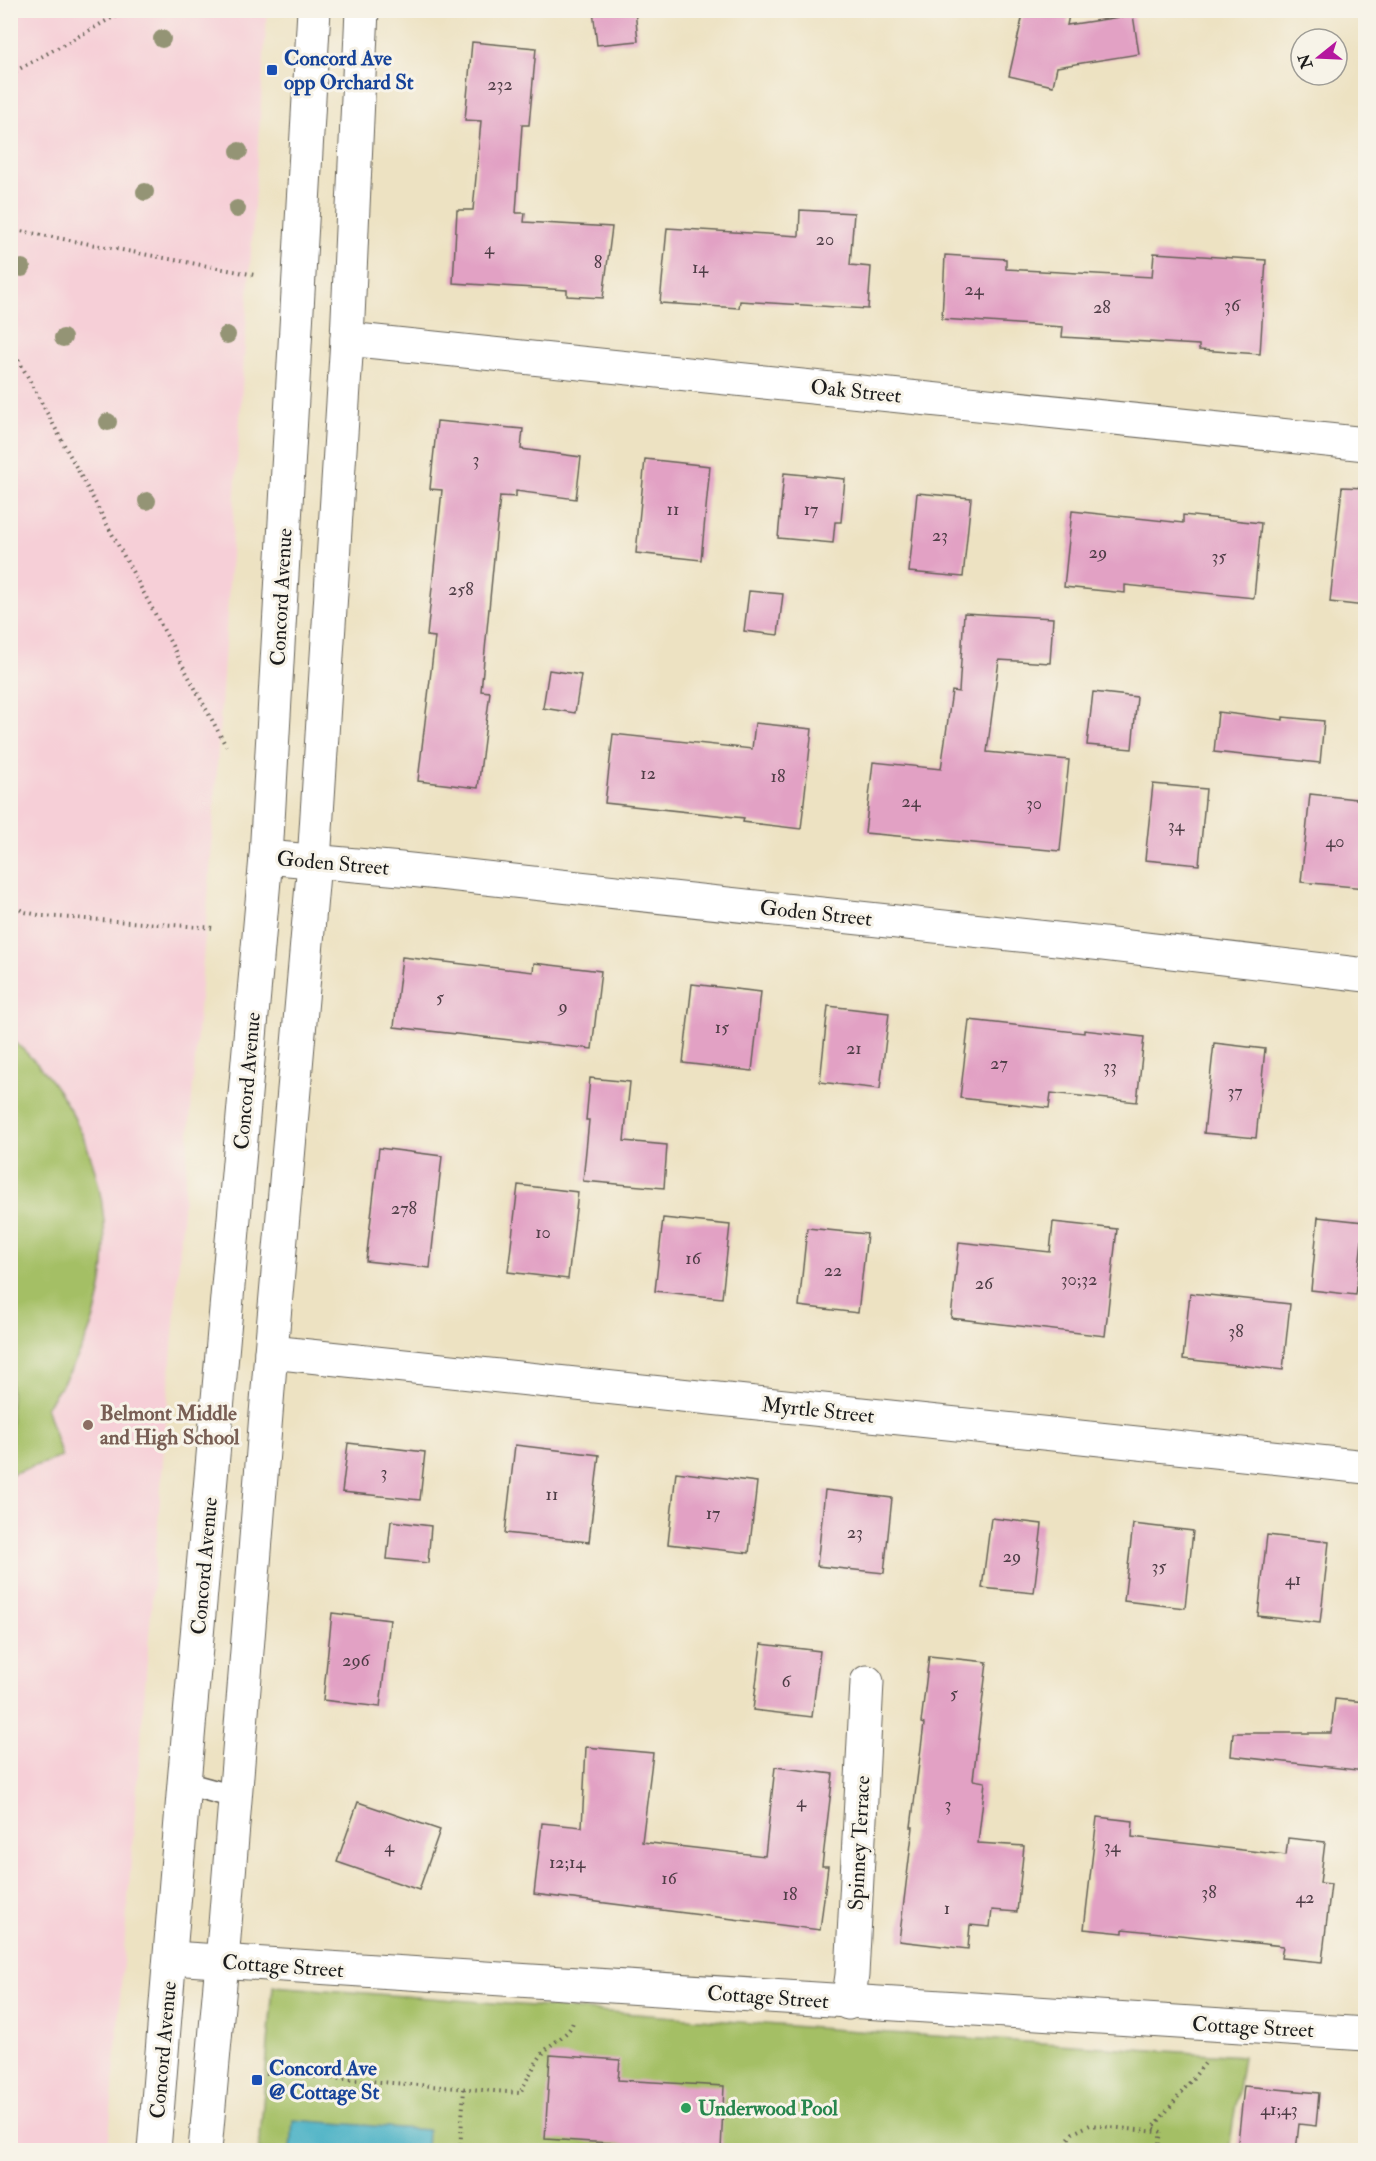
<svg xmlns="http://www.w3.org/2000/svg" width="1376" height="2161" font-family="'IM FELL Double Pica',serif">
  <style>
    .built { fill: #f6cfd7 }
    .green { fill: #a4bf65; stroke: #606e40; stroke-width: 1.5 }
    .water { fill: #46b0c5; stroke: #316670; stroke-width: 1.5 }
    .building { fill: #e2a1c4 }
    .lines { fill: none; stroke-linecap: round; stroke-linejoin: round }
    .lane-casing { stroke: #656156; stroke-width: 25 }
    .street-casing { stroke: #656156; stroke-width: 35 }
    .primary-casing { stroke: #656156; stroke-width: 35 }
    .path { stroke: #656156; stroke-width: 4; stroke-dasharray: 1.5 4.5; stroke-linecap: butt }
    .lane { stroke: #fff; stroke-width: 22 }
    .street { stroke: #fff; stroke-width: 33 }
    .primary { stroke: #fff; stroke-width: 33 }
    .tree { fill: #949475 }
    .transit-dot { fill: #1a4fb4; stroke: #f7f3e8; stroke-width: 2 }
    .education-dot { fill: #8d6e63; stroke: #f7f3e8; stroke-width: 2 }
    .leisure-dot { fill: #2e9e5b; stroke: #f7f3e8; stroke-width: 2 }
    .labels { text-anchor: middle; stroke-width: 6; stroke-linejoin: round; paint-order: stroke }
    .number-label { font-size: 18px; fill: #4e3d46 }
    .transit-label { font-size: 21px; font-weight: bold; fill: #164399; stroke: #f7f3e8; text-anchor: start }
    .street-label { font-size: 21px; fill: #1c1c1c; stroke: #f7f3e8 }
    .education-label { font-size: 21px; font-weight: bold; fill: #785e54; stroke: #f7f3e8; text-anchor: start }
    .leisure-label { font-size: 21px; font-weight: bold; fill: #27864d; stroke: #f7f3e8; text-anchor: start }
  </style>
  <rect width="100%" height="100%" fill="#f7f3e8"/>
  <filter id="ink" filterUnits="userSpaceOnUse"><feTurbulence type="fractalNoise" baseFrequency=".0167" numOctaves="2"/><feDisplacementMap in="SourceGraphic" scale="12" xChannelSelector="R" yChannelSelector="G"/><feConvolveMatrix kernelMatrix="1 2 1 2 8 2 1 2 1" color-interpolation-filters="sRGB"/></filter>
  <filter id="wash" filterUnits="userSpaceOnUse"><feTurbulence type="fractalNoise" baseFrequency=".008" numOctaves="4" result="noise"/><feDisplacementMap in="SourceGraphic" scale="24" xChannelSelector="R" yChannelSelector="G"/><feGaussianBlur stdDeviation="1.35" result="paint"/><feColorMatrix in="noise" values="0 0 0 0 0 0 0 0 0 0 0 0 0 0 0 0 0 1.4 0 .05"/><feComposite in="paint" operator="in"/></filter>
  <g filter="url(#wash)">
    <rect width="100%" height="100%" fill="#ede2c2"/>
    <path class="built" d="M11 11H267L210 872 108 2150H11Z"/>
    <g class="green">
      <path d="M10 1038C90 1103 123 1216 95 1314 85 1348 67 1379 46 1407L62 1457 11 1474Z"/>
      <path d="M273 1986 843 2030 1243 2056 1229 2150H259Z"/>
    </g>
    <path class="water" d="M293 2120 428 2130 427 2150H291Z"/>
    <g id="blocks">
      <g class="building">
        <path d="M593 10H635L638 41 597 45Z"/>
        <path d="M1024 10H1070L1067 25 1133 15 1139 54 1057 67 1053 86 1009 76Z"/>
        <path d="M472 42 536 48 529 125H522L516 213H525L524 222 612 227 603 298 567 296V290L453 283 457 210H473L481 121 465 120Z"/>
        <path d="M800 210 854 213 850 265 871 267 868 309 740 301 739 308 660 303 667 228 799 236Z"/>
        <path d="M1154 253 1266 260 1260 354 1199 350V345L1062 337 1063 327 942 319 945 255 1006 259V269L1152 277Z"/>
        <path d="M437 421 523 429 521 449 581 457 576 499 516 491V497L500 496 481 691 490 692 478 788 418 781 435 637 427 636 442 490 430 489Z"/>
        <path d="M645 459 710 466 701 560 636 553Z"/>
        <path d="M784 473 845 479 841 522H835L833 543 778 538Z"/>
        <path d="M1342 487 1365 488V606L1330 602Z"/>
        <path d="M917 493 971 498 963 577 909 572Z"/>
        <path d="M1072 511 1183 523V515L1261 523 1254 598 1125 585V593L1064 587Z"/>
        <path d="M749 591 783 594 778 635 744 631Z"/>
        <path d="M964 613 1053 618 1050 663 999 660 987 752 1069 760 1060 851 865 833 873 762 941 769 952 691 959 692Z"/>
        <path d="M549 670 581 675 575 713 543 708Z"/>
        <path d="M1093 692 1137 697 1132 749 1087 745Z"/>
        <path d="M1218 712 1283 720V717L1324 721 1320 763 1214 752Z"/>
        <path d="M755 723 812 729 801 829 743 822 744 818 605 803 613 734 752 749Z"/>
        <path d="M1153 784 1206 789 1199 865 1145 860Z"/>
        <path d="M1310 794 1365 800V888L1301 882Z"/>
        <path d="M402 957 533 972 534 963 601 971 592 1049 394 1027Z"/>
        <path d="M692 984 761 992 752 1071 683 1063Z"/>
        <path d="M828 1006 889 1013 880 1089 820 1082Z"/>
        <path d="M969 1020 1084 1033V1030L1144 1037 1137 1102 1051 1093 1049 1108 960 1098Z"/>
        <path d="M1214 1043 1265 1049 1256 1138 1204 1133Z"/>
        <path d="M590 1078 630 1082 624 1141 667 1145 664 1188 583 1181 589 1120H586Z"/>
        <path d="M379 1148 442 1156 430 1268 366 1261Z"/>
        <path d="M518 1185 578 1192 568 1279 508 1272Z"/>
        <path d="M1318 1217 1364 1222 1356 1295 1311 1290Z"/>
        <path d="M663 1218 730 1225 722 1298 655 1291Z"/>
        <path d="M1053 1222 1117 1229 1105 1336 951 1318 959 1242 1050 1252Z"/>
        <path d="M807 1228 867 1234 858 1313 799 1306Z"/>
        <path d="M1190 1293 1290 1304 1283 1370 1183 1359Z"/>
        <path d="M348 1443 425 1452 420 1500 342 1492Z"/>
        <path d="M515 1445 599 1455 589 1542 505 1533Z"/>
        <path d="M676 1472 757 1482 749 1553 668 1544Z"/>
        <path d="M825 1490 892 1498 884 1573 817 1566Z"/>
        <path d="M991 1518 1042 1524 1034 1593 982 1588Z"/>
        <path d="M391 1521 431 1526 428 1563 387 1559Z"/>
        <path d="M1133 1524 1193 1531 1185 1608 1124 1601Z"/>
        <path d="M1267 1535 1329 1542 1320 1623 1258 1616Z"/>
        <path d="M332 1613 390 1620 380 1707 323 1700Z"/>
        <path d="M761 1644 820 1651 812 1717 753 1710Z"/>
        <path d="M929 1656 987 1662 973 1780 985 1782 978 1843 1024 1846 1017 1912 992 1910 990 1927 970 1925 968 1949 899 1941 913 1827H911L924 1724 921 1723Z"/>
        <path d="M1335 1699 1365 1702V1771L1231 1756 1233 1733H1331Z"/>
        <path d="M586 1747 653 1753 642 1842 765 1856 775 1767 833 1774 822 1866H828L820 1930 534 1894 542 1823 582 1827Z"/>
        <path d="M358 1802 440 1830 419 1890 337 1862Z"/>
        <path d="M1097 1817 1133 1821 1132 1837 1286 1855 1288 1838 1325 1842 1320 1883 1331 1884 1322 1962 1281 1958 1283 1946 1123 1929V1933L1084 1929Z"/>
        <path d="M550 2055 620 2060 618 2080 724 2086 721 2150 545 2139Z"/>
        <path d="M1244 2086 1319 2093 1316 2126 1299 2124 1296 2151H1237Z"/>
      </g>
    </g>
  </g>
  <g filter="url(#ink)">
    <use href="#blocks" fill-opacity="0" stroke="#656156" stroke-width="1.5"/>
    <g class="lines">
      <defs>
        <path id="lane" d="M184 1783 235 1797"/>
        <g id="street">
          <path d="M347 339 1366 444"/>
          <path d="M266 857 401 869 1103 944 1366 975"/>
          <path d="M271 1352 1366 1467"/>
          <path d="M171 1958 1366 2034"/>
          <path d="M848 2003 852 1975 867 1682"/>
        </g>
        <g id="primary">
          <path d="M154 2150 184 1783 266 857 314 10"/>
          <path d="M205 2150 222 1962 271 1352 314 862 347 339 362 10"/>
        </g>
      </defs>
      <use href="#lane" class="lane-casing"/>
      <use href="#street" class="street-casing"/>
      <use href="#primary" class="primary-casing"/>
      <g class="path">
        <path d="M10 74 126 10"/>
        <path d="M10 229 255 275"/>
        <path d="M10 344 226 746"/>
        <path d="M10 903 25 912 43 916 216 928"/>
        <path d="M266 2073 520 2093C528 2078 537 2057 550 2046 558 2039 570 2033 573 2022"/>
        <path d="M1161 2132 1153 2128 1206 2062"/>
        <path d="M460 2150 464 2089"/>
        <path d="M1066 2150 1068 2139 1073 2133 1090 2125 1157 2132"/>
        <path d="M1158 2150 1161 2132"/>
      </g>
      <use href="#lane" class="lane"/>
      <use href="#street" class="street"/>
      <use href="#primary" class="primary"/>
    </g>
    <g class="tree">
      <circle cx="162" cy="39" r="9"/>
      <circle cx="239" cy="151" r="9"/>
      <circle cx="145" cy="192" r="9"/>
      <circle cx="237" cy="209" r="9"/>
      <circle cx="22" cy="268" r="9"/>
      <circle cx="227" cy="335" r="9"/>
      <circle cx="63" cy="338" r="9"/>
      <circle cx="108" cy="422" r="9"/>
      <circle cx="147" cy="501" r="9"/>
    </g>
  </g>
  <g class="transit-dot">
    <rect x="266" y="64" width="12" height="12" rx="3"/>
    <rect x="251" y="2074" width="12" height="12" rx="3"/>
  </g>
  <circle class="education-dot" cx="88" cy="1425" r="6"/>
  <circle class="leisure-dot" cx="686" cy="2108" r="6"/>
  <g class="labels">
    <g class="number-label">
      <text x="500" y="90">232</text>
      <text x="825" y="245">20</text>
      <text x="489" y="254">4</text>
      <text x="598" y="268">8</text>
      <text x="700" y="273">14</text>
      <text x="974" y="295">24</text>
      <text x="1232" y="311">36</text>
      <text x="1102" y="313">28</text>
      <text x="476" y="465">3</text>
      <text x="673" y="515">11</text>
      <text x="811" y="515">17</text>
      <text x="940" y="541">23</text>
      <text x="1098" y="558">29</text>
      <text x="1219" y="562">35</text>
      <text x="461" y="595">258</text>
      <text x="648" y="779">12</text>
      <text x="778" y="782">18</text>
      <text x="911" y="807">24</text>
      <text x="1034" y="809">30</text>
      <text x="1176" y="831">34</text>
      <text x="1335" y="847">40</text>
      <text x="440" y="1003">5</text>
      <text x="563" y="1012">9</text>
      <text x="722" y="1033">15</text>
      <text x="854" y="1054">21</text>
      <text x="999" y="1069">27</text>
      <text x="1110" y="1072">33</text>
      <text x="1235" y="1097">37</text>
      <text x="404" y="1214">278</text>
      <text x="543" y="1238">10</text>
      <text x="693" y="1264">16</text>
      <text x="833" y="1276">22</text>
      <text x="1079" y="1285">30;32</text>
      <text x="984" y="1289">26</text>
      <text x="1236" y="1337">38</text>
      <text x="384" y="1478">3</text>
      <text x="552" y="1500">11</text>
      <text x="713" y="1519">17</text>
      <text x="855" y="1538">23</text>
      <text x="1012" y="1562">29</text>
      <text x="1159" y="1572">35</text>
      <text x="1293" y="1585">41</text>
      <text x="356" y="1666">296</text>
      <text x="786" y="1687">6</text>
      <text x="954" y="1699">5</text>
      <text x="801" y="1807">4</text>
      <text x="948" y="1810">3</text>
      <text x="389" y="1852">4</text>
      <text x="1112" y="1852">34</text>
      <text x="567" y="1868">12;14</text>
      <text x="669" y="1884">16</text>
      <text x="1209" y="1898">38</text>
      <text x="790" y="1900">18</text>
      <text x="1305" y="1903">42</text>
      <text x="947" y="1914">1</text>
      <text x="1279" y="2115">41;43</text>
    </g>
    <g class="transit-label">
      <text x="284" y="65">Concord Ave<tspan x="284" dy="24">opp Orchard St</tspan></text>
      <text x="269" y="2075">Concord Ave<tspan x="269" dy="24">@ Cottage St</tspan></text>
    </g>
    <g class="street-label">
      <text transform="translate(856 391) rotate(6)" y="7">Oak Street</text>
      <text transform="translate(281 597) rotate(-87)" y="7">Concord Avenue</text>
      <text transform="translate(333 863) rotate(5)" y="7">Goden Street</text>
      <text transform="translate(816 913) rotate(6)" y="7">Goden Street</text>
      <text transform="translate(247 1081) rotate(-85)" y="7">Concord Avenue</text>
      <text transform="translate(818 1410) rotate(6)" y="7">Myrtle Street</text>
      <text transform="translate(204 1566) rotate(-85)" y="7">Concord Avenue</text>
      <text transform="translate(859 1843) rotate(-87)" y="7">Spinney Terrace</text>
      <text transform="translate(283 1966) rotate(4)" y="7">Cottage Street</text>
      <text transform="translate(768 1997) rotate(4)" y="7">Cottage Street</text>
      <text transform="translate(1253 2027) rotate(3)" y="7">Cottage Street</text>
      <text transform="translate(163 2050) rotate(-85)" y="7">Concord Avenue</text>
    </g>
    <g class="education-label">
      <text x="100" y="1420">Belmont Middle<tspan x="100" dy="24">and High School</tspan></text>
    </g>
    <g class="leisure-label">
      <text x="698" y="2115">Underwood Pool</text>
    </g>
  </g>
  <rect width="1376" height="2161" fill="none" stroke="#f7f3e8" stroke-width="36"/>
  <g transform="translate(1319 57) rotate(252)"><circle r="28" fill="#f7f3e8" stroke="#9f9d96" stroke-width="1.5"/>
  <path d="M0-4.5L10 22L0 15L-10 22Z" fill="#b5179e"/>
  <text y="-9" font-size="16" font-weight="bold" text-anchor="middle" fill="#1c1c1c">N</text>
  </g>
</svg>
